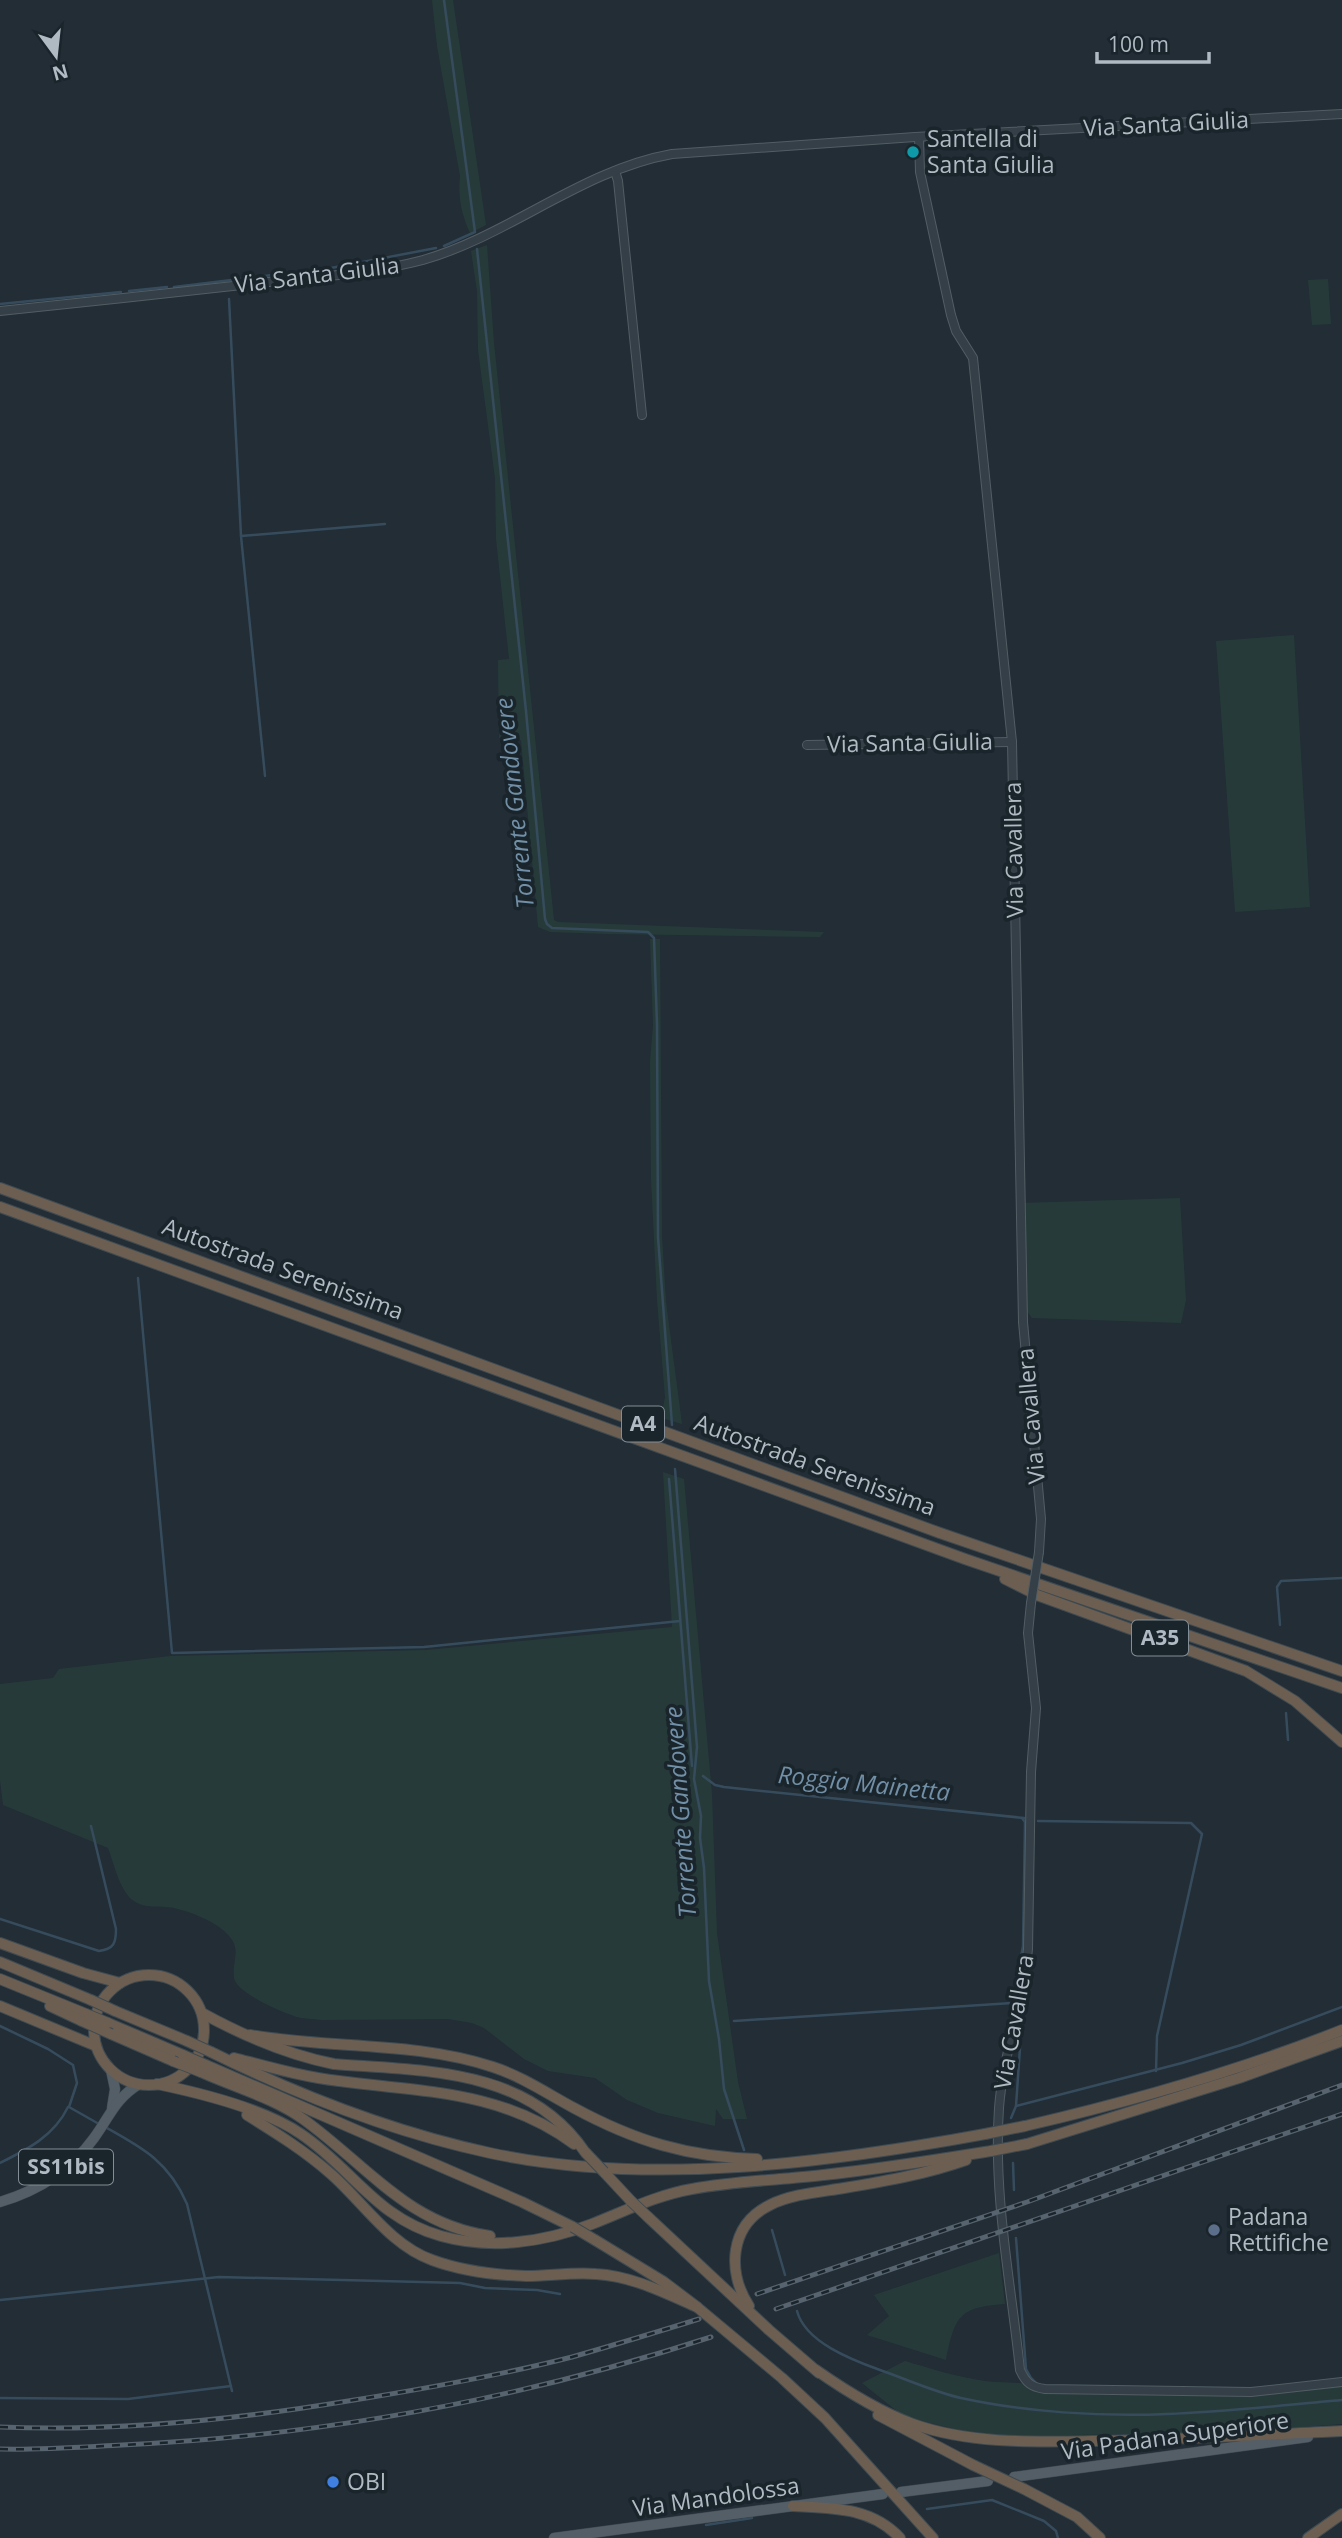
<svg xmlns="http://www.w3.org/2000/svg" width="1342" height="2538" font-family="'Open Sans',sans-serif">
  <style>
    .green { fill: #263b39 }
    .lines { fill: none; stroke-linecap: round; stroke-linejoin: round }
    .stream { stroke: #364c5d; stroke-width: 2.5 }
    .minor-casing { stroke: #525d64; stroke-width: 10 }
    .major-casing { stroke: #3e4850; stroke-width: 11 }
    .highway-casing { stroke: #3f4a51; stroke-width: 12 }
    .minor { stroke: #353f47; stroke-width: 8 }
    .major { stroke: #535e67; stroke-width: 10 }
    .highway { stroke: #6c5f52; stroke-width: 10 }
    .rail-casing { stroke: #57636e; stroke-width: 5 }
    .rail { stroke: #1a242b; stroke-width: 2.5; stroke-dasharray: 8; stroke-linecap: butt }
    .minor-bridge-casing { stroke: #525d64; stroke-width: 10; stroke-linecap: butt }
    .highway-bridge-casing { stroke: #3f4a51; stroke-width: 12; stroke-linecap: butt }
    .minor-bridge { stroke: #353f47; stroke-width: 8 }
    .highway-bridge { stroke: #6c5f52; stroke-width: 10 }
    .culture-dot { fill: #0f9aa8; stroke: #1a242b; stroke-width: 2.5 }
    .service-dot { fill: #5c6f8a; stroke: #1a242b; stroke-width: 2.5 }
    .shop-dot { fill: #3f7fe0; stroke: #1a242b; stroke-width: 2.5 }
    .labels { text-anchor: middle; stroke-width: 7; stroke-linejoin: round; paint-order: stroke }
    .shield { fill: #1a242b; stroke: #828d95; stroke-width: 2 }
    .shield-label { font-size: 21px; font-weight: bold; fill: #afbac3 }
    .street-label { font-size: 23px; fill: #afbac3; stroke: #1a242b }
    .poi-label { font-size: 23px; fill: #afbac3; stroke: #1a242b; text-anchor: start }
    .water-label { font-size: 24px; font-style: italic; fill: #718fa6; stroke: #1a242b }
  </style>
  <rect width="100%" height="100%" fill="#222d36"/>
  <g class="green">
    <path d="M432 0H453L486 225 470 233C461 213 458 198 460 176L437 46Z"/>
    <path d="M487 245 494 343 554 920 558 922 824 932 820 937 609 934 550 932 538 927 521 740 499 738 498 660 509 659 496 539 495 478 478 350 477 291 471 251Z"/>
    <path d="M1328 279 1331 324 1312 325 1308 280Z"/>
    <path d="M1294 635 1310 907 1235 912 1216 641Z"/>
    <path d="M650 939H660L662 1236 666 1302 682 1424 665 1419 663 1407 665 1397 657 1300 651 1179 650 1062 653 1025Z"/>
    <path d="M1180 1198 1186 1300 1181 1323 1032 1318 1026 1310 1021 1203Z"/>
    <path d="M663 1472 684 1479 712 1794 717 1933 738 2082 747 2119H723L716 2109 715 2126 658 2113 627 2100 595 2078 548 2071 524 2059 484 2028 472 2023 448 2019 322 2020C315 2019 308 2019 301 2018 286 2015 236 1993 234 1978 232 1956 244 1948 223 1930 209 1919 191 1912 174 1908 159 1905 141 1910 129 1897 118 1884 114 1864 108 1848L3 1805 0 1780V1684L53 1678 59 1669 170 1656 426 1650 672 1627Z"/>
    <path d="M999 2253 1005 2304C959 2307 955 2316 946 2360L867 2335 889 2316 874 2295Z"/>
    <path d="M905 2361C929 2368 953 2376 979 2380 1003 2385 1031 2378 1052 2394L1248 2396 1342 2386V2424L1225 2433 1002 2436 962 2431 903 2416 862 2383Z"/>
  </g>
  <g class="lines">
    <g class="stream">
      <path d="M444 246 475 232 444 0"/>
      <path d="M477 249 526 711 545 919 547 924 552 928 648 932 654 938 657 1024 658 1237 672 1425"/>
      <path d="M174 287 331 268 436 248"/>
      <path d="M129 291 167 287"/>
      <path d="M229 299 241 536 265 776"/>
      <path d="M0 304 121 292"/>
      <path d="M241 536 385 524"/>
      <path d="M138 1278 172 1653 424 1647 680 1621"/>
      <path d="M675 1469 697 1747 694 1779 701 1816 700 1838 704 1868 709 1981 719 2039 724 2089 744 2150"/>
      <path d="M669 1479 692 1766"/>
      <path d="M1280 1625 1277 1587 1281 1581 1342 1578"/>
      <path d="M1286 1713 1288 1740"/>
      <path d="M703 1776 715 1785 724 1787 1024 1818"/>
      <path d="M1038 1821 1191 1823 1202 1834 1157 2036 1156 2071"/>
      <path d="M0 1919 99 1951C114 1949 116 1943 116 1929L91 1826"/>
      <path d="M734 2021 1012 2003 1023 1946 1025 1822 1022 1818"/>
      <path d="M0 2026 48 2049 73 2065 77 2083 69 2107 99 2124"/>
      <path d="M1016 2106 1022 2019"/>
      <path d="M1011 2118 1016 2106 1182 2063 1241 2045 1342 2007"/>
      <path d="M105 2127C143 2148 169 2162 187 2204L232 2391"/>
      <path d="M0 2163C28 2149 54 2136 68 2107"/>
      <path d="M1013 2163 1014 2190"/>
      <path d="M772 2230 785 2275"/>
      <path d="M1016 2238 1026 2369 1031 2378 1036 2383"/>
      <path d="M0 2300 219 2277 460 2283 485 2288 537 2290 560 2294"/>
      <path d="M797 2311C805 2342 852 2360 880 2370 906 2379 934 2392 961 2398 1025 2412 1101 2417 1167 2414 1225 2412 1284 2405 1342 2400"/>
      <path d="M0 2398 128 2399 231 2386"/>
      <path d="M927 2509 992 2500 1044 2521 1056 2531 1058 2538"/>
      <path d="M706 2525 752 2518"/>
    </g>
    <defs>
      <g id="minor">
        <path d="M919 137 920 172 951 315 956 331 973 358 1012 742 1023 1322 1041 1519 1039 1552"/>
        <path d="M615 171 618 181 642 415"/>
        <path d="M0 311C87 302 173 293 260 283 314 277 370 274 423 260 510 235 582 170 672 154L915 137 1342 114"/>
        <path d="M807 745 1012 742"/>
        <path d="M1031 1603 1028 1633 1036 1708 1031 1772 1028 1949C1023 2003 1003 2054 999 2108 993 2196 1011 2283 1020 2370 1026 2383 1031 2387 1045 2389L1251 2392 1342 2382"/>
      </g>
      <g id="major">
        <path d="M111 2070 115 2089 112 2108"/>
        <path d="M0 2202C37 2191 71 2170 94 2138 110 2116 115 2099 139 2084"/>
        <path d="M1014 2477 1308 2437"/>
        <path d="M901 2492 988 2481"/>
        <path d="M554 2538 883 2494"/>
      </g>
      <g id="highway">
        <path d="M0 1188 940 1533 1342 1671"/>
        <path d="M0 1207 965 1559 1342 1688"/>
        <path d="M1005 1579 1037 1595 1246 1671 1295 1701 1342 1742"/>
        <path d="M0 1943 83 1973 120 1983"/>
        <path d="M0 1962 91 2000"/>
        <circle cx="149" cy="2030" r="55"/>
        <path d="M0 1979 86 2014"/>
        <path d="M0 2006 96 2046"/>
        <path d="M50 2006 82 2021"/>
        <path d="M115 2011 187 2041"/>
        <path d="M202 2013C242 2035 289 2055 334 2064 425 2071 528 2068 585 2152"/>
        <path d="M108 2023 183 2055"/>
        <path d="M111 2034 173 2061"/>
        <path d="M250 2035C331 2049 414 2041 493 2067 521 2076 548 2094 574 2108 635 2141 687 2157 757 2159"/>
        <path d="M211 2052C300 2096 393 2132 490 2153 649 2187 827 2163 985 2134"/>
        <path d="M234 2058C269 2067 304 2077 339 2081 424 2092 503 2091 574 2144"/>
        <path d="M206 2065 522 2202 573 2227"/>
        <path d="M201 2072C234 2087 274 2098 303 2119 367 2165 407 2224 490 2236"/>
        <path d="M157 2084C200 2093 265 2109 301 2134 353 2169 376 2218 441 2236 491 2250 545 2242 592 2224 625 2211 657 2195 692 2189 735 2181 780 2180 823 2175 880 2169 935 2160 991 2151"/>
        <path d="M247 2115C276 2133 305 2151 331 2174 363 2202 390 2245 432 2260 462 2271 494 2275 526 2276 549 2276 573 2272 596 2274 632 2276 665 2293 697 2307"/>
        <path d="M1025 2126C1133 2101 1239 2071 1342 2030"/>
        <path d="M1027 2144 1239 2078 1342 2041"/>
        <path d="M604 2172 631 2201"/>
        <path d="M648 2217 769 2330 819 2373"/>
        <path d="M595 2240 664 2282 697 2307 782 2378 825 2418 933 2538"/>
        <path d="M749 2306C727 2272 729 2225 770 2205 792 2194 820 2192 844 2188 886 2181 926 2174 966 2160"/>
        <path d="M816 2370C846 2391 878 2411 913 2424 970 2444 1033 2442 1092 2441 1176 2440 1259 2435 1342 2431"/>
        <path d="M878 2415 973 2465"/>
        <path d="M1024 2489 1077 2517 1100 2538"/>
        <path d="M793 2506C832 2508 871 2507 900 2538"/>
        <path d="M1308 2538 1342 2514"/>
      </g>
    </defs>
    <use href="#minor" class="minor-casing"/>
    <use href="#major" class="major-casing"/>
    <use href="#highway" class="highway-casing"/>
    <use href="#minor" class="minor"/>
    <use href="#major" class="major"/>
    <use href="#highway" class="highway"/>
    <defs>
      <g id="rail">
        <path d="M757 2294 1027 2202 1342 2085"/>
        <path d="M776 2309 1342 2114"/>
        <path d="M0 2427C117 2432 233 2420 348 2401 423 2389 498 2376 572 2357 614 2345 657 2332 699 2319"/>
        <path d="M0 2449C41 2450 82 2447 122 2445 321 2436 521 2399 711 2337"/>
      </g>
    </defs>
    <use href="#rail" class="rail-casing"/>
    <use href="#rail" class="rail"/>
    <defs>
      <path id="minor-bridge" d="M1031 1603 1039 1552"/>
      <g id="highway-bridge">
        <path d="M91 2000 115 2011"/>
        <path d="M86 2014 108 2023"/>
        <path d="M82 2021 111 2034"/>
        <path d="M187 2041 211 2052"/>
        <path d="M183 2055 206 2065"/>
        <path d="M173 2061 201 2072"/>
        <path d="M985 2134 1025 2126"/>
        <path d="M991 2151 1027 2144"/>
        <path d="M585 2152 604 2172"/>
        <path d="M631 2201 648 2217"/>
        <path d="M573 2227 595 2240"/>
        <path d="M973 2465 1024 2489"/>
      </g>
    </defs>
    <use href="#minor-bridge" class="minor-bridge-casing"/>
    <use href="#highway-bridge" class="highway-bridge-casing"/>
    <use href="#minor-bridge" class="minor-bridge"/>
    <use href="#highway-bridge" class="highway-bridge"/>
  </g>
  <circle class="culture-dot" cx="913" cy="152" r="7"/>
  <circle class="service-dot" cx="1214" cy="2230" r="7"/>
  <circle class="shop-dot" cx="333" cy="2482" r="7"/>
  <g class="labels">
    <g class="shield">
      <rect x="622" y="1406.5" width="42" height="35" rx="5"/>
      <rect x="1132" y="1620.5" width="56" height="35" rx="5"/>
      <rect x="19" y="2149.5" width="94" height="35" rx="5"/>
    </g>
    <g class="shield-label">
      <text x="643" y="1431">A4</text>
      <text x="1160" y="1645">A35</text>
      <text x="66" y="2174">SS11bis</text>
    </g>
    <g class="street-label">
      <text transform="translate(1166 124) rotate(-3)" y="8">Via Santa Giulia</text>
      <text transform="translate(317 275) rotate(-7)" y="8">Via Santa Giulia</text>
      <text transform="translate(910 743) rotate(-1)" y="8">Via Santa Giulia</text>
      <text transform="translate(1014 850) rotate(-91)" y="8">Via Cavallera</text>
      <text transform="translate(283 1269) rotate(20)" y="8">Autostrada Serenissima</text>
      <text transform="translate(1031 1416) rotate(-95)" y="8">Via Cavallera</text>
      <text transform="translate(815 1465) rotate(20)" y="8">Autostrada Serenissima</text>
      <text transform="translate(1014 2022) rotate(-80)" y="8">Via Cavallera</text>
      <text transform="translate(1175 2436) rotate(-8)" y="8">Via Padana Superiore</text>
      <text transform="translate(716 2497) rotate(-8)" y="8">Via Mandolossa</text>
    </g>
    <g class="poi-label">
      <text x="927" y="147">Santella di<tspan x="927" dy="26">Santa Giulia</tspan></text>
      <text x="1228" y="2225">Padana<tspan x="1228" dy="26">Rettifiche</tspan></text>
      <text x="347" y="2490">OBI</text>
    </g>
    <g class="water-label">
      <text transform="translate(515 803) rotate(-96)" y="8">Torrente Gandovere</text>
      <text transform="translate(864 1784) rotate(6)" y="8">Roggia Mainetta</text>
      <text transform="translate(681 1812) rotate(-94)" y="8">Torrente Gandovere</text>
    </g>
  </g>
  <g transform="translate(56 56) rotate(165)" stroke="#1a242b" stroke-width="5" paint-order="stroke">
  <path d="M0-5L12 26L0 18L-12 26Z" fill="#afbac3"/>
  <text y="-10" font-size="19" font-weight="bold" text-anchor="middle" fill="#afbac3">N</text>
  </g>
  <path d="M1097 52v10h112v-10" fill="none" stroke="#afbac3" stroke-width="3.5"/>
  <text x="1108" y="52" font-size="21" fill="#afbac3" stroke="#1a242b" stroke-width="5" paint-order="stroke">100 m</text>
</svg>
